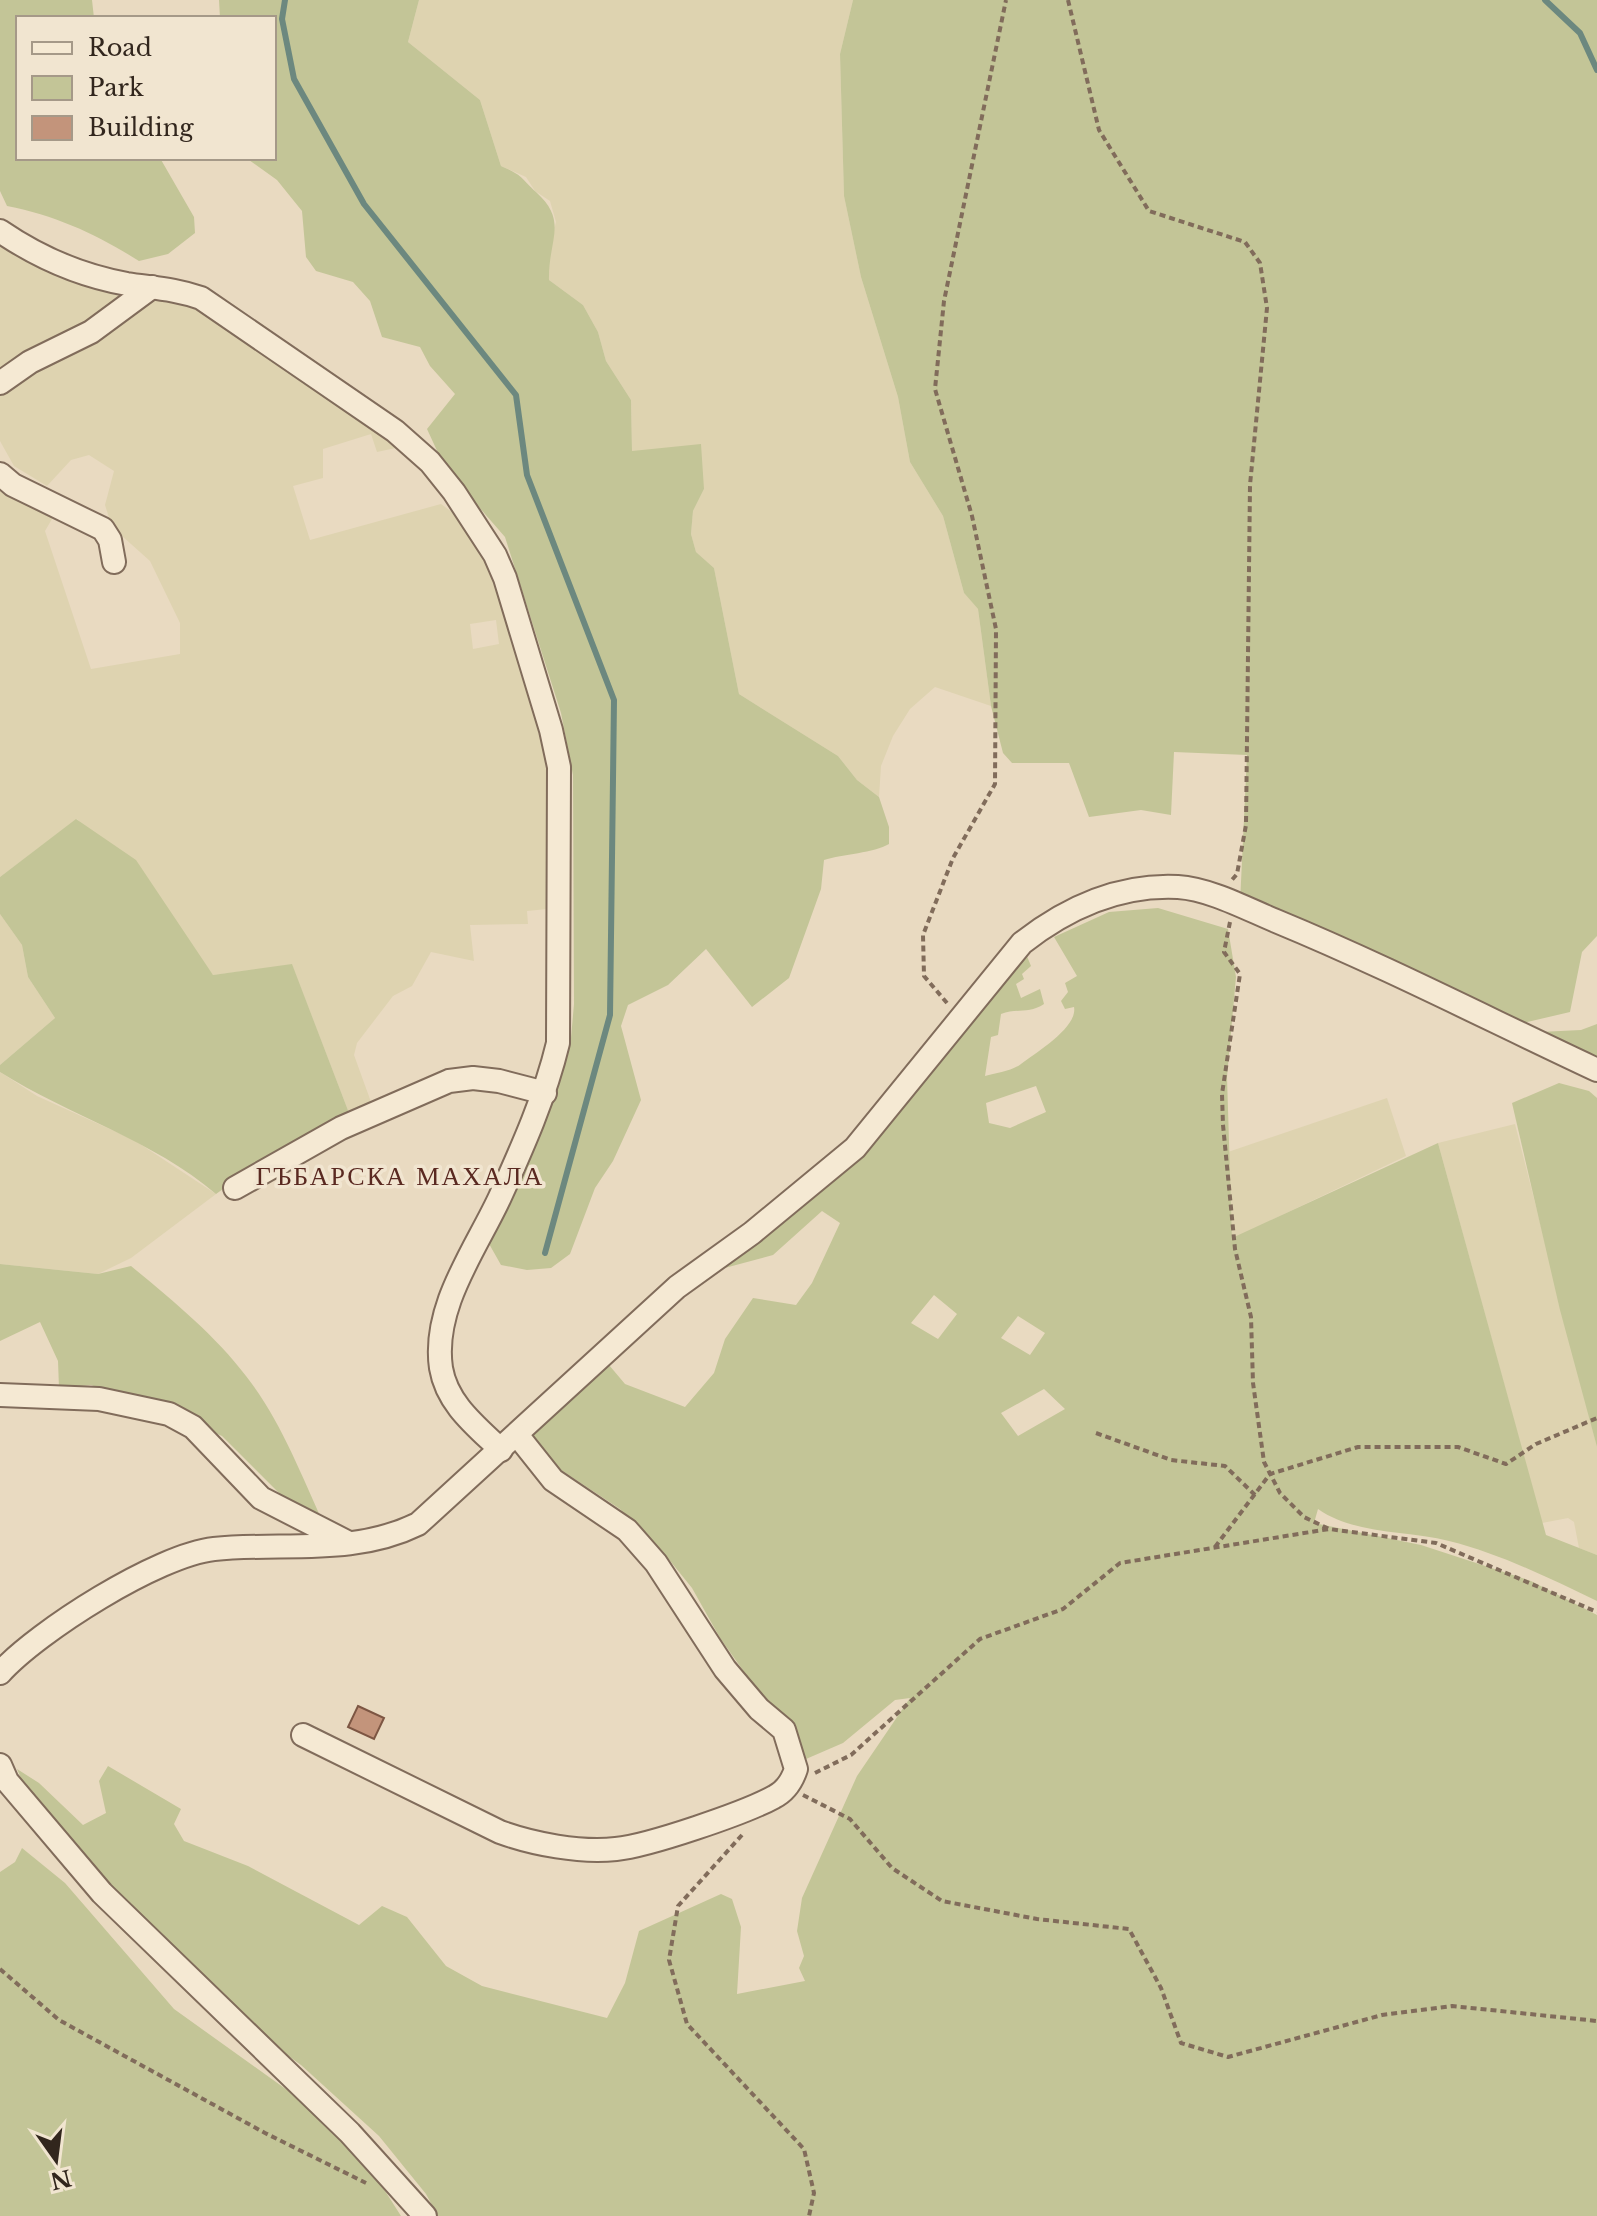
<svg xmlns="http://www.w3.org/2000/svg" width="1597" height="2216" font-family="'Libre Baskerville',serif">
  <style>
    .farmland { fill: #ded3b0; fill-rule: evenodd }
    .green { fill: #c3c597; fill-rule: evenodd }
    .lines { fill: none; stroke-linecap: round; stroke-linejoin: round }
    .stream { stroke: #6c887f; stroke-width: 6 }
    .building { fill: #c3947b; stroke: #7d5643; stroke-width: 2 }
    .minor-casing { stroke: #816c5b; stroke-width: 26 }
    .path { stroke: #816c5b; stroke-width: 4; stroke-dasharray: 6 4; stroke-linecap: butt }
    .minor { stroke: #f5e9d3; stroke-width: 22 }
    .labels { text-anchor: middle; stroke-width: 7; stroke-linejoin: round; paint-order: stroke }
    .neighbourhood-label { font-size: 26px; letter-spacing: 2px; fill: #5a2921; stroke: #f1e5d0 }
  </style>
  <rect width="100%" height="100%" fill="#e9dac1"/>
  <g class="farmland">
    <path d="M419 0H853L840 54 844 196 861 277 898 397 910 462 943 516 964 593 978 609 991 706 935 687 910 709 893 736 881 766 879 797 857 780 838 756 739 694 714 568 696 552 691 534 693 511 704 489 632 451 631 400 606 361 598 332 583 305 549 280 548 254 556 222 550 201 535 191 526 177 501 166 480 100 408 42Z"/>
    <path d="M0 234 122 275 152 282 84 327 0 372Z"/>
    <path d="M161 281 414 444 377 452 371 434 323 449V478L293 486 310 540 441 504 464 521 497 587 555 745 557 908 527 911 528 924 470 925 474 961 431 952 412 986 393 996 357 1043 354 1055 371 1102 349 1113 292 965 213 975 77 819 0 877V467L56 512 45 531 91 669 180 654V623L150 561 112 527 105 505 114 471 89 455 71 460 47 486 14 466 0 441V382ZM496 620 499 644 473 649 470 624Z"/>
    <path d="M0 914 22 945 28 977 55 1018 0 1065Z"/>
    <path d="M0 1072 37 1096 134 1140 216 1194 131 1258 98 1274 0 1264Z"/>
    <path d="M1387 1098 1406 1156 1232 1239 1228 1152Z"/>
    <path d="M1515 1124 1597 1447V1555L1579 1548 1574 1522 1568 1518 1542 1523 1438 1143Z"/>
  </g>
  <g class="green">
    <path d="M0 0H92L94 18H18V158H160L194 217 195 233 168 254 139 261C96 234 57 216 7 206L0 191Z"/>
    <path d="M219 0H419L408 42 480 100 501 166C524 176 520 177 536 192 569 222 548 239 549 280L583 305 598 332 606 361 631 400 632 451 701 444 704 489 693 511 691 534 696 552 714 568 739 694 838 756 857 780 879 797 889 827V844C874 853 843 854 824 860L821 889 789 978 752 1007 706 949 668 985 628 1005 621 1026 641 1100 613 1161 595 1188 570 1254 551 1268 527 1270 501 1265 488 1242 571 1038 574 1004 573 775 561 713 505 537 445 468 427 429 455 394 430 366 420 347 382 337 370 301 353 282 316 271 306 257 302 211 277 180 249 160 274 158V18H220Z"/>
    <path d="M853 0H1597V936L1582 952 1570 1012 1506 1027 1240 903 1247 755 1174 752 1171 815 1141 810 1089 817 1069 763H1012L1003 753 991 706 978 609 964 593 943 516 910 462 898 397 861 277 844 196 840 54Z"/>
    <path d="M76 819 136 860 213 975 292 964 349 1113 284 1146 216 1194C153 1140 70 1116 0 1072V1065L55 1018 28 977 22 945 0 914V877Z"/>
    <path d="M1158 908 1228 929 1236 977 1227 1077 1232 1238 1438 1143 1546 1535 1597 1555V1601C1549 1578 1501 1554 1449 1541 1406 1530 1355 1535 1318 1509L1314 1523 1421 1545 1531 1581 1597 1615V2216H438L426 2194 379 2136 301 2065 214 2003 32 1804 17 1769 39 1783 83 1825 106 1813 99 1781 108 1766 181 1809 174 1824 184 1841 248 1866 359 1925 382 1906 407 1917 446 1966 482 1986 607 2018 625 1983 639 1931 721 1894 732 1899 741 1927 737 1994 805 1981 799 1968 804 1956 797 1931 802 1898 857 1776 910 1698 895 1700 843 1743 806 1759 720 1638 692 1588 671 1562 620 1509 520 1443 609 1365 625 1384 685 1407 714 1373 725 1339 753 1298 796 1305 812 1283 840 1223 822 1211 773 1255 721 1269 798 1200 853 1164 895 1117 965 1023 1026 954 1031 966 1022 974 1024 979 1016 984 1021 998 1040 989 1044 1004C1029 1014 1017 1008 1001 1014L998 1035 991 1037 985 1076C996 1073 1012 1071 1021 1064 1037 1052 1078 1027 1074 1007L1065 1009 1061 1001 1068 992 1065 983 1077 976 1054 937 1109 912ZM1036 1086 1046 1112 1010 1128 989 1123 986 1103ZM934 1295 957 1314 938 1339 911 1323ZM1018 1316 1045 1333 1030 1355 1001 1338ZM1044 1389 1065 1409 1018 1436 1001 1413Z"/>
    <path d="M1597 1024V1066L1519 1033 1581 1030Z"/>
    <path d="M1559 1083 1589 1091 1597 1098V1447L1560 1310 1512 1103Z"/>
    <path d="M0 1264 98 1274 131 1266C171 1299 215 1335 246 1376 280 1419 300 1472 323 1522L293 1507 222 1436 175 1415 91 1385 59 1388 58 1361 40 1322 0 1341Z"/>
    <path d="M22 1848 65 1883 174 2009 315 2110 373 2172 401 2216H0V1872L15 1862Z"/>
  </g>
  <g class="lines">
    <g class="stream">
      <path d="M285 0 282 19 294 79 364 204 516 395 527 475 614 700 610 1015 545 1253"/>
      <path d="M1545 0 1580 33 1597 70"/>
    </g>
  </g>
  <path class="building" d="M358 1706 384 1718 374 1739 348 1727Z"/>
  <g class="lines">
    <defs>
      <g id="minor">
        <path d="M0 231C38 257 82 276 127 284 153 288 176 289 201 298L395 431 430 462 454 492 495 555 505 578 551 730 559 767 558 1043C545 1097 523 1146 500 1197 476 1249 432 1307 441 1368 447 1404 476 1426 501 1450"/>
        <path d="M0 383 30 362 91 332 152 287"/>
        <path d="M0 474 13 485 103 529 110 540 114 562"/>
        <path d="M235 1188 341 1128 449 1081 473 1078 499 1081 545 1093"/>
        <path d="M0 1395 99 1399 169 1414 193 1427 261 1498 349 1543"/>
        <path d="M0 1673C38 1631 158 1555 214 1549 283 1542 353 1556 418 1524L677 1287 752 1233 855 1148 1022 943C1068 907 1119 884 1178 887 1210 889 1247 909 1276 921 1385 966 1490 1020 1597 1070"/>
        <path d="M303 1735 500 1832C533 1844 580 1853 616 1849 648 1846 745 1813 774 1797 786 1791 792 1781 796 1769L784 1730 759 1709 725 1669 656 1563 627 1530 553 1480 518 1436"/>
        <path d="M0 1765 7 1781 102 1893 350 2133 425 2216"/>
      </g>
    </defs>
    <use href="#minor" class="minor-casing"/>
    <g class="path">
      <path d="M1068 0 1099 130 1149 211 1245 242 1260 263 1267 308 1250 485 1246 825 1237 874 1231 881"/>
      <path d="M1230 922 1224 952 1240 974 1222 1094 1223 1125 1235 1249 1251 1317 1253 1383 1264 1462 1280 1493 1304 1517 1329 1529"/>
      <path d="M947 1003 924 976 923 935 953 858 995 784 996 629 972 516 935 389 944 301 1006 0"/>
      <path d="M1096 1433 1171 1460 1225 1466 1255 1495"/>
      <path d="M1215 1547 1270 1474 1358 1447H1458L1506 1464 1536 1444 1597 1418"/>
      <path d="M815 1773 851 1755 980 1639 1063 1609 1120 1563 1329 1529 1436 1543 1597 1612"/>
      <path d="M803 1795 850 1819 892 1868 942 1901 1037 1919 1129 1929 1161 1988 1181 2043 1228 2057 1382 2015 1452 2006 1597 2021"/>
      <path d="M742 1835 678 1906 669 1960 687 2024 804 2149 814 2193 809 2216"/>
      <path d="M0 1969 59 2020 265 2133 366 2183"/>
    </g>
    <use href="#minor" class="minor"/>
  </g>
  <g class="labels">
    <g class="neighbourhood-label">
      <text x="400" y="1185">ГЪБАРСКА МАХАЛА</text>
    </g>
  </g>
  <rect x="16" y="16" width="260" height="144" fill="#f1e5d0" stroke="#a59988" stroke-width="2"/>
  <rect x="32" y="42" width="40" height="12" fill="#f5e9d3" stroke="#a59988" stroke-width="2"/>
  <text x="88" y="56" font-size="24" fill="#32261d">Road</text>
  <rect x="32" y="76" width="40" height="24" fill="#c3c597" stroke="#a59988" stroke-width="2"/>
  <text x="88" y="96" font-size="24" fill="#32261d">Park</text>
  <rect x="32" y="116" width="40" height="24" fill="#c3947b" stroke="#a59988" stroke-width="2"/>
  <text x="88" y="136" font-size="24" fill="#32261d">Building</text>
  <g transform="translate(56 2160) rotate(166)" stroke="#f1e5d0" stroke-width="6" paint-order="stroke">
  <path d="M0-6L14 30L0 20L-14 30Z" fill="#32261d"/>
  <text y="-12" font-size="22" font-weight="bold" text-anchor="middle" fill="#32261d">N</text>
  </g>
</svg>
